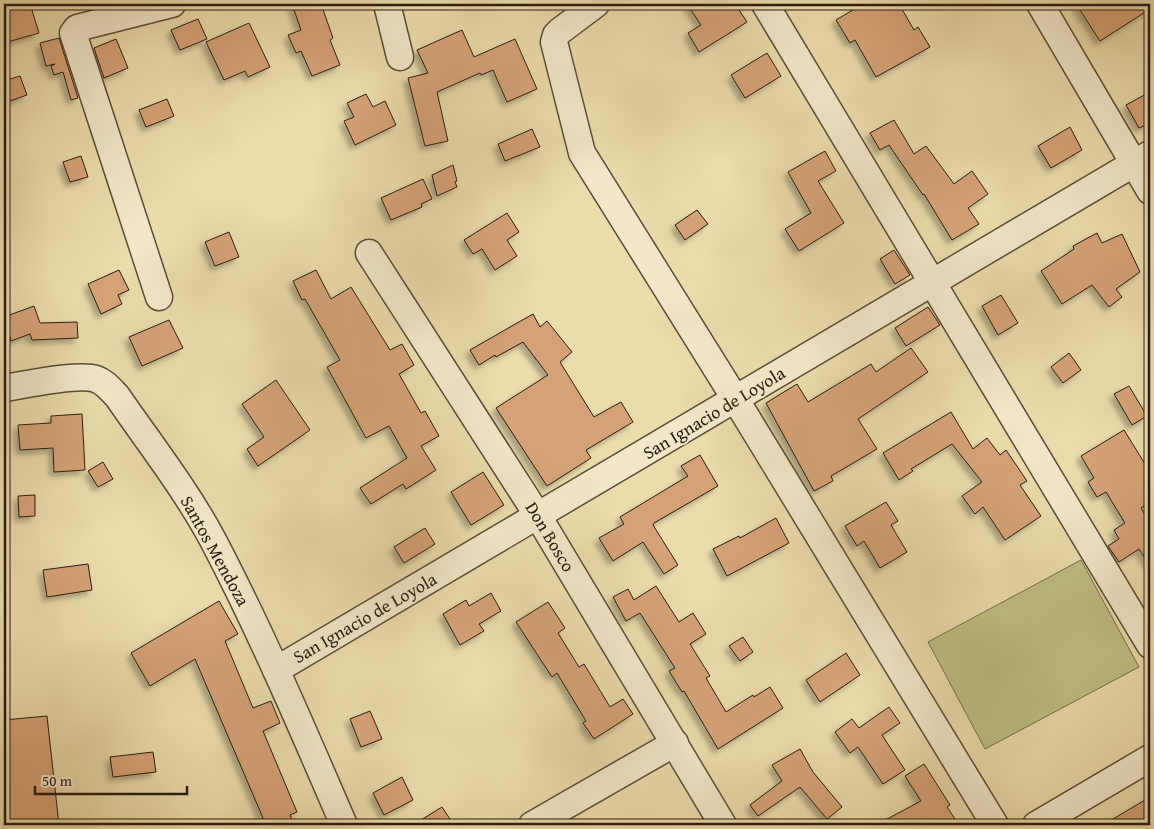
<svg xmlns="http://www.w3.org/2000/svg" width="1154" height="829" font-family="'Gentium Book Plus',serif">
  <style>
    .pitch { fill: #bfbe84; stroke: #746e4a }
    .building { fill: #d5a277; stroke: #281d11; filter: url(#shadow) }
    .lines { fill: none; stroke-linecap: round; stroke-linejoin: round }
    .minor-casing { stroke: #594d38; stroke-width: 29 }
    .minor { stroke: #f2e8c9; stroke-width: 26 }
    .labels { text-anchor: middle; stroke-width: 4; stroke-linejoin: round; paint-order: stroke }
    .street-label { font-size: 18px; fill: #281d11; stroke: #f2e8c9 }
  </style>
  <defs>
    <filter id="shadow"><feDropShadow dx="-4.5" dy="4.5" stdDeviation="2.5" flood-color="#0004"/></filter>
  </defs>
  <rect width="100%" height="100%" fill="#ebdcac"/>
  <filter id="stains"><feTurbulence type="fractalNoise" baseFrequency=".004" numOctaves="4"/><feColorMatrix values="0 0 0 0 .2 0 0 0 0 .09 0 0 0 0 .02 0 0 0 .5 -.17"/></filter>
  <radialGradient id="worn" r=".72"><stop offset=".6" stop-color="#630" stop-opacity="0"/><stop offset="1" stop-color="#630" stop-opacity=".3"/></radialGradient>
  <path class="pitch" d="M1081 560 1139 667 985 749 928 642Z"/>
  <g class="building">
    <path d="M4 4H30L39 33 4 43Z"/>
    <path d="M292 4H321L333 38 330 40 340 65 312 76 301 51 296 53 288 35 301 30Z"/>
    <path d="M687 4H735L747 22 699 52 688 33 701 25Z"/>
    <path d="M863 4H899L914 30 918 27 930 47 876 77 855 40 850 43 836 20Z"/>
    <path d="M1076 4H1150V9L1100 41Z"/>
    <path d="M198 19 207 39 180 50 171 30Z"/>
    <path d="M249 23 270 67 248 77 245 71 224 80 206 42Z"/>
    <path d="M462 30 474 57 515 39 537 89 507 102 493 70 481 75 480 73 437 92 448 141 425 146 408 78 428 73 417 50Z"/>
    <path d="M59 38 78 98 71 100 63 72 54 75 51 66 55 64 46 66 40 43Z"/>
    <path d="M116 39 128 68 104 78 94 48Z"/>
    <path d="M767 53 781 76 745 98 731 75Z"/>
    <path d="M20 76 27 95 4 103V81Z"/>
    <path d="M1150 92V123L1139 128 1126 105Z"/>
    <path d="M366 94 373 107 385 101 396 125 355 145 344 121 354 117 347 103Z"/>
    <path d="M167 99 174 116 146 127 139 110Z"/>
    <path d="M894 120 914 154 926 146 954 184 972 171 988 194 968 208 979 224 952 240 924 194 923 195 889 145 880 150 870 133Z"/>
    <path d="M1070 127 1082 150 1051 168 1038 146Z"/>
    <path d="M532 129 540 147 505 161 498 144Z"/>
    <path d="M825 151 836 171 818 181 844 223 799 251 785 229 811 213 788 172Z"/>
    <path d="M81 156 88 177 70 182 63 162Z"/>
    <path d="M453 165 457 181 455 182 457 187 437 196 432 175Z"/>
    <path d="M423 179 432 199 421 204 422 207 391 220 381 198Z"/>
    <path d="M697 210 708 224 685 240 675 225Z"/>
    <path d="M507 213 519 232 507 240 517 256 495 270 482 249 473 254 464 240Z"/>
    <path d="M229 232 239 257 215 266 205 242Z"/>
    <path d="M1097 233 1102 243 1122 234 1140 272 1116 289 1122 297 1109 307 1092 285 1062 304 1041 271 1074 249 1073 246Z"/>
    <path d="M894 250 910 275 895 284 880 259Z"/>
    <path d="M119 270 129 290 118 295 122 304 101 314 88 284Z"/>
    <path d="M316 270 331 299 351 287 390 350 402 344 414 365 399 374 421 413 425 411 439 436 421 446 436 470 406 489 403 484 371 504 360 488 407 458 389 426 366 438 327 367 340 360 305 299 302 300 293 281Z"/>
    <path d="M1001 295 1018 323 998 335 982 306Z"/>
    <path d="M34 306 40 323 77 322 78 338 32 340 30 334 11 341 4 317Z"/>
    <path d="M928 307 940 325 906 346 895 328Z"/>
    <path d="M533 314 540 327 547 321 572 352 560 362 594 417 621 402 633 422 586 450 591 458 547 486 496 408 548 375 523 342 496 357 495 355 479 365 470 350Z"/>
    <path d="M169 320 183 348 142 366 129 337Z"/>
    <path d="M911 348 928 372 858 419 877 449 831 476 833 481 814 491 766 403 797 384 808 402 871 364 876 372Z"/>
    <path d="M1069 353 1081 370 1063 383 1051 367Z"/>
    <path d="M276 380 310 430 258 466 247 449 264 437 242 404Z"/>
    <path d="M1129 386 1147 416 1132 425 1114 394Z"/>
    <path d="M951 412 973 449 987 438 1000 455 1006 450 1027 481 1020 485 1041 516 1005 540 983 507 975 514 962 496 982 482 952 444 911 469 913 471 899 480 883 453Z"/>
    <path d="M82 414 85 470 54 472 53 448 20 450 18 425 51 423V416Z"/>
    <path d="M1124 430 1150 472V502L1141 508 1150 523V566L1139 549 1119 562 1108 546 1119 539 1114 530 1125 523 1106 492 1097 497 1088 482 1094 478 1081 456Z"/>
    <path d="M700 455 718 486 654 523 653 525 678 565 664 574 643 542 613 561 599 538 624 524 620 517 688 476 681 466Z"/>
    <path d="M103 462 113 479 98 487 88 471Z"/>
    <path d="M483 472 504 505 471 525 451 492Z"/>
    <path d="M35 495V516L19 517 18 496Z"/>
    <path d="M886 502 898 521 891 525 907 552 880 568 864 541 857 546 845 526Z"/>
    <path d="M776 518 789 543 727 576 713 549 739 536 740 538Z"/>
    <path d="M425 528 435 544 404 563 394 547Z"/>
    <path d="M88 564 92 590 47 597 43 570Z"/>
    <path d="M656 586 679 622 693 613 706 634 690 644 710 676 706 678 726 712 753 695 754 697 770 687 783 708 718 749 684 691 682 692 669 671 675 668 640 613 626 621 613 597 628 589 634 600Z"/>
    <path d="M491 593 501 611 479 624 484 631 460 645 443 614 466 600 469 606Z"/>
    <path d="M219 601 238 634 225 641 253 708 271 701 280 723 263 731 297 812 290 815 294 825H266L195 659 150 686 131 653Z"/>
    <path d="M548 602 565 628 558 633 579 667 584 664 610 707 623 699 633 714 594 739 583 723 586 721 557 673 552 677 516 622Z"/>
    <path d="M743 637 753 652 740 661 729 646Z"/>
    <path d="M846 653 860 675 820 702 806 680Z"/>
    <path d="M889 707 900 723 882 735 905 770 883 784 858 747 850 753 835 732 852 719 859 728Z"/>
    <path d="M370 711 382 739 361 747 350 719Z"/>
    <path d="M47 716 59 825H6L4 809V720Z"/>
    <path d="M800 749 813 772 842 807 827 819 800 787 758 816 750 805 782 781 772 765Z"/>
    <path d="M153 752 156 772 113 777 110 757Z"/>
    <path d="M924 764 950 805 947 807 959 825H876L921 801 905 776Z"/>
    <path d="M402 777 413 800 384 815 373 793Z"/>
    <path d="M1150 797V825H1103Z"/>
    <path d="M442 807 454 825H413Z"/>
  </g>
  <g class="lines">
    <defs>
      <g id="minor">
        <path d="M387 4 400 57"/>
        <path d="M596 4 560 31 556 35 554 42 582 153 736 400 995 825"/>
        <path d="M765 4 1150 645"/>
        <path d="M1040 4 1150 191"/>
        <path d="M369 253 538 516 723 825"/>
        <path d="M159 297 73 33 77 28 172 4"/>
        <path d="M4 388C24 385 79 373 96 379 105 382 111 390 117 396 150 444 187 491 214 542 262 634 303 730 344 825"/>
        <path d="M276 670 1150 154"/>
        <path d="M532 825 675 743"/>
        <path d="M1036 825 1150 758"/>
      </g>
    </defs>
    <use href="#minor" class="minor-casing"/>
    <use href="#minor" class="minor"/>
  </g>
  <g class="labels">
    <g class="street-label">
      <text transform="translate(714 413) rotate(-31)" y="6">San Ignacio de Loyola</text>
      <text transform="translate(550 537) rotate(59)" y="6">Don Bosco</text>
      <text transform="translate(215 551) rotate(61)" y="6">Santos Mendoza</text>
      <text transform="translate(365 618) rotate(-30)" y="6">San Ignacio de Loyola</text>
    </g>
  </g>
  <rect width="1154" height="829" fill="none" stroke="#ebdcac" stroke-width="20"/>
  <rect x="5" y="5" width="1144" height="819" fill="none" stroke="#281d11" stroke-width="2.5"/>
  <rect x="10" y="10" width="1134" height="809" fill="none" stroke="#281d11"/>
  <path d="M35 786v8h152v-8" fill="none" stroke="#281d11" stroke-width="2.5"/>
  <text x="42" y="786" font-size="15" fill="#281d11" stroke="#f2e8c9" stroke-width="4" paint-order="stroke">50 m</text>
  <rect width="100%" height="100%" filter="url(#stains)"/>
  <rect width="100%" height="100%" fill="url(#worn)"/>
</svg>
